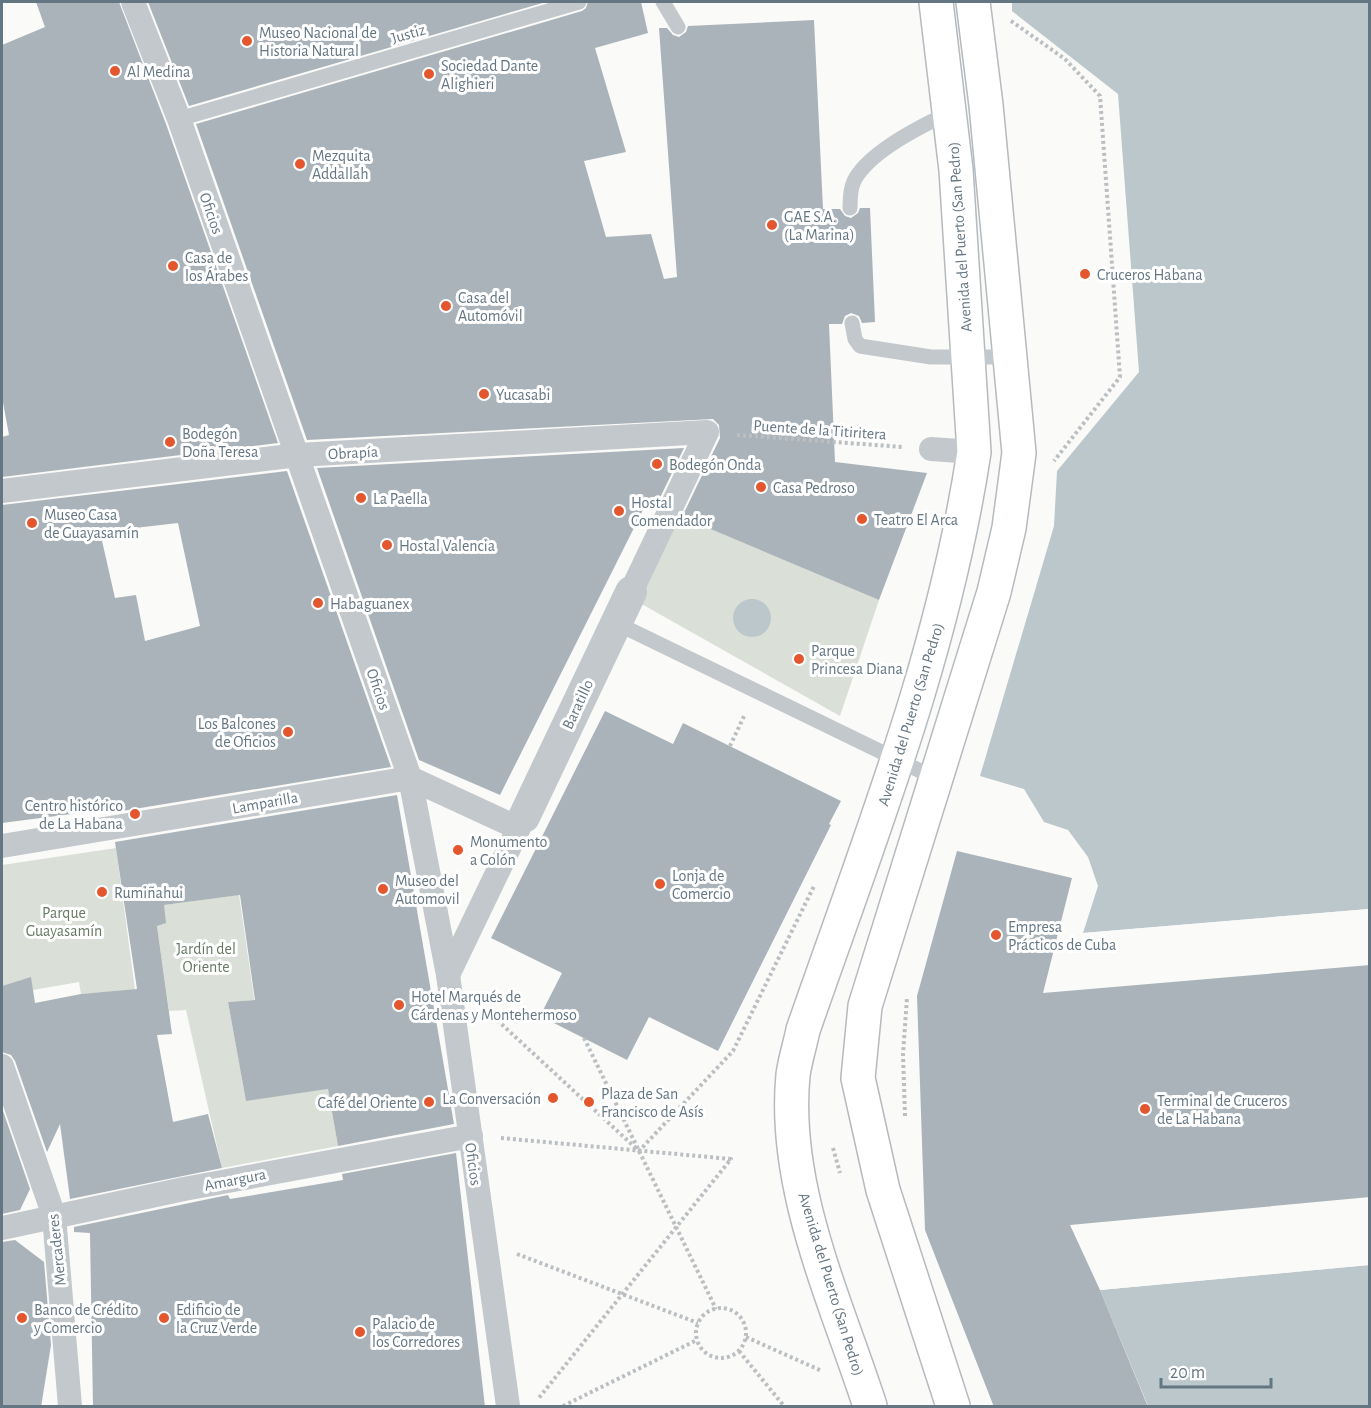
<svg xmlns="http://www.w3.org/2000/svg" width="1371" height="1408" font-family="'Alegreya Sans',sans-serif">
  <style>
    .green { fill: #dadfd7 }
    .water { fill: #bbc7cb }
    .pier { fill: #fafaf8 }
    .building { fill: #aab3b9; fill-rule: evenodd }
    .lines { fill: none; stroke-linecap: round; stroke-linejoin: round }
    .primary-casing { stroke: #b5babe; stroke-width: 36 }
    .path { stroke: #bbbfc2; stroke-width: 4; stroke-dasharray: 3 3; stroke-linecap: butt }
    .service { stroke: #c3c8cc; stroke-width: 15 }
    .pedestrian { stroke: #c3c8cc; stroke-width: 24 }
    .minor { stroke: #c3c8cc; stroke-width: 32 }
    .primary { stroke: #fff; stroke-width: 33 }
    .poi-dot { fill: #e4572e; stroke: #fff; stroke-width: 2 }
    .labels { text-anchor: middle; stroke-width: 6; stroke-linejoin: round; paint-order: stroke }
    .poi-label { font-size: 16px; fill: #657683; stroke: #fff; text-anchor: start }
    .street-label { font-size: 16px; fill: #657683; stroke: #fff }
    .park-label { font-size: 16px; fill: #687a64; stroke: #fff }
  </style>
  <rect width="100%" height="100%" fill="#fafaf8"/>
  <g class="green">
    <path d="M680 516 879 600 840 716 638 602Z"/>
    <path d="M116 848 135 990 81 994 79 982 33 990 30 978 2 986V865Z"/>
    <path d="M239 895 258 1025 255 1000 228 1002 246 1100 328 1089 338 1146 222 1168 186 1010 169 1011 157 926 164 905Z"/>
  </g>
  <g class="water">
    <path d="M1012 2H1369V909L1083 933 1098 886 1088 857 1068 830 1044 822 1024 789 980 776 1054 526 1057 471 1139 372 1118 94 1012 11Z"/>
    <circle cx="752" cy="618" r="19"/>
    <path d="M1369 1265V1406H1148L1100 1290Z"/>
  </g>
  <g class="pier">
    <path d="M1369 909 1370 912 1084 936 1083 933Z"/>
    <path d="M1370 1262 1369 1265 1100 1290V1287Z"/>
  </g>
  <g class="building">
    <path d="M36 2H119L166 124 278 443 2 477V437L9 435 2 397V45L45 27Z"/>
    <path d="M148 2H546L189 106Z"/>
    <path d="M588 2H641L648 33 595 48 626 152 584 161 606 237 651 234 664 279 677 277 659 28H667L673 35 679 37 686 32 688 26 814 20 823 209H840L845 216 851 218 858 213 860 208H870L875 322 862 323 859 316 851 313 845 316 842 324H829L835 462 927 473 879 600 682 517 720 438 719 425 713 419 307 440 196 124 582 11 586 8Z"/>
    <path d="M684 448 656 506 647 502 500 795 419 760 317 468Z"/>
    <path d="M287 471 391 767 110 813V809L2 823V505ZM178 523 200 626 145 641 136 595 115 598 100 532Z"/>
    <path d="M605 711 673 744 683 723 841 801 829 824 831 825 718 1051 649 1017 627 1060 540 1016 562 973 491 938Z"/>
    <path d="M397 795 454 1124 338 1146 328 1089 246 1101 228 1002 255 1000 240 895 164 905 166 923 157 926 172 1034 157 1035 173 1122 208 1114 222 1168 70 1199 60 1124 47 1152 15 1061 11 1055 2 1052V986L31 977 35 1003 81 994 137 989 115 842Z"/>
    <path d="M957 851 1072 878 1043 993 1370 965V1197L1070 1225 1100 1290 1148 1407H994L925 1230 917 996Z"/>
    <path d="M2 1108 30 1189 20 1210 2 1214Z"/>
    <path d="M456 1153 485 1407H93L90 1233 74 1232V1227L228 1195 230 1199 343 1180 342 1174Z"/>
    <path d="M15 1240 44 1262 51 1345 41 1407H2V1242Z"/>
  </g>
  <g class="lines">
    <defs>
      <g id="primary">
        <path d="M870 1406C836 1301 782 1188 793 1075 795 1060 800 1045 803 1030 870 837 943 656 974 452L956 170 936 2"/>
        <path d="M953 1406 883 1190 858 1078 865 1006 994 592 1009 528 1019 453 986 105 973 2"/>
      </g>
    </defs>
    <use href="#primary" class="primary-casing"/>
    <g class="path">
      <path d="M1011 21 1065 59 1100 96 1120 377 1054 461"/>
      <path d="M737 435 903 447"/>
      <path d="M730 746 745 714"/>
      <path d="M484 1008 639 1151 733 1051 814 886"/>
      <path d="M584 1038 716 1309"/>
      <path d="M905 1116 903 1054 907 998"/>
      <path d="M501 1138 731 1159 538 1399"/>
      <path d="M833 1148 840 1173"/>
      <path d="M517 1254 698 1323"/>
      <circle cx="721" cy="1333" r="25"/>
      <path d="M746 1337 822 1371"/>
      <path d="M739 1351 784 1406"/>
      <path d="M563 1406 697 1340"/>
    </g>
    <g class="service">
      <path d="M663 2 678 27"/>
      <path d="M179 119 579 2"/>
      <path d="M850 208C850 200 850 189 854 181 868 153 921 126 949 113"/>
      <path d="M852 323 855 339 860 346 931 357H1011"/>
      <path d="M616 623 937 779"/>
    </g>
    <g class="pedestrian">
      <path d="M133 2 179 119 410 778 448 975 508 1406"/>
      <path d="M931 449 974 452"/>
      <path d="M2 491 298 455 707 432 631 592"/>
      <path d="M2 846 410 778 518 828"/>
      <path d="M448 975 524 817"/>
      <path d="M2 1066 54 1216 70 1406"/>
      <path d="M2 1228 184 1189 471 1136"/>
    </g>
    <path class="minor" d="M524 817 631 592"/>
    <use href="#primary" class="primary"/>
  </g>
  <g class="poi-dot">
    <circle cx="247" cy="41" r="6"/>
    <circle cx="115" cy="71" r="6"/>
    <circle cx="429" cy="74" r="6"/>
    <circle cx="300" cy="164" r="6"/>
    <circle cx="772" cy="225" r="6"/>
    <circle cx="173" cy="266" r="6"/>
    <circle cx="1085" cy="274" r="6"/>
    <circle cx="446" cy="306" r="6"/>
    <circle cx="484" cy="394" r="6"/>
    <circle cx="170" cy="442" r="6"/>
    <circle cx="657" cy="464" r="6"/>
    <circle cx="761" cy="487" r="6"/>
    <circle cx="361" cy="498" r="6"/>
    <circle cx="619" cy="511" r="6"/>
    <circle cx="862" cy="519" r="6"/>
    <circle cx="32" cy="523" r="6"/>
    <circle cx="387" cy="545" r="6"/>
    <circle cx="318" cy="603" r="6"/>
    <circle cx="799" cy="659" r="6"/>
    <circle cx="288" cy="732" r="6"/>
    <circle cx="135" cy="814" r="6"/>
    <circle cx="458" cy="850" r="6"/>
    <circle cx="660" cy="884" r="6"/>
    <circle cx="383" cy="889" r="6"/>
    <circle cx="102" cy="892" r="6"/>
    <circle cx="996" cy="935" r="6"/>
    <circle cx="399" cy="1005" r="6"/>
    <circle cx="553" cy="1098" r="6"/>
    <circle cx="429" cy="1102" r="6"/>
    <circle cx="589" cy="1102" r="6"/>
    <circle cx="1145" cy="1109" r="6"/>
    <circle cx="22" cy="1318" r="6"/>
    <circle cx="164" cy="1318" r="6"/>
    <circle cx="360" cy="1332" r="6"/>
  </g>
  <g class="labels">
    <g class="poi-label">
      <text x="259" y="38">Museo Nacional de<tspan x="259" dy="18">Historia Natural</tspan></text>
      <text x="441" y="71">Sociedad Dante<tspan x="441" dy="18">Alighieri</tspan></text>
      <text x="127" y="77">Al Medina</text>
      <text x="312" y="161">Mezquita<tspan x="312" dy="18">Addallah</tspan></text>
      <text x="784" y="222">GAE S.A.<tspan x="784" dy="18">(La Marina)</tspan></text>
      <text x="185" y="263">Casa de<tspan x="185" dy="18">los Árabes</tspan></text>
      <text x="1097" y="280">Cruceros Habana</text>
      <text x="458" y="303">Casa del<tspan x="458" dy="18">Automóvil</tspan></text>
      <text x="496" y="400">Yucasabi</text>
      <text x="182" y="439">Bodegón<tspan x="182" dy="18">Doña Teresa</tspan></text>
      <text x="669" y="470">Bodegón Onda</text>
      <text x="773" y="493">Casa Pedroso</text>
      <text x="373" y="504">La Paella</text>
      <text x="631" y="508">Hostal<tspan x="631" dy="18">Comendador</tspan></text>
      <text x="44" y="520">Museo Casa<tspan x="44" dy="18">de Guayasamín</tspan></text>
      <text x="874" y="525">Teatro El Arca</text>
      <text x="399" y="551">Hostal Valencia</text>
      <text x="330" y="609">Habaguanex</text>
      <text x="811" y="656">Parque<tspan x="811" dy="18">Princesa Diana</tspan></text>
      <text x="276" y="729" text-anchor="end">Los Balcones<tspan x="276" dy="18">de Oficios</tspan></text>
      <text x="123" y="811" text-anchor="end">Centro histórico<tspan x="123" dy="18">de La Habana</tspan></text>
      <text x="470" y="847">Monumento<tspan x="470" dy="18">a Colón</tspan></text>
      <text x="672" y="881">Lonja de<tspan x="672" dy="18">Comercio</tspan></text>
      <text x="395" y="886">Museo del<tspan x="395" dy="18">Automovil</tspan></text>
      <text x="114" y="898">Rumiñahui</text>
      <text x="1008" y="932">Empresa<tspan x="1008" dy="18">Prácticos de Cuba</tspan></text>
      <text x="411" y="1002">Hotel Marqués de<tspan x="411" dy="18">Cárdenas y Montehermoso</tspan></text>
      <text x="601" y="1099">Plaza de San<tspan x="601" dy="18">Francisco de Asís</tspan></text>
      <text x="541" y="1104" text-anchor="end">La Conversación</text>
      <text x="1157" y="1106">Terminal de Cruceros<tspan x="1157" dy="18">de La Habana</tspan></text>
      <text x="417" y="1108" text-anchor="end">Café del Oriente</text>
      <text x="34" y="1315">Banco de Crédito<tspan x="34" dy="18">y Comercio</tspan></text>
      <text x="176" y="1315">Edificio de<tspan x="176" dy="18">la Cruz Verde</tspan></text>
      <text x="372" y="1329">Palacio de<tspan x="372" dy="18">los Corredores</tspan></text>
    </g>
    <g class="street-label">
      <text transform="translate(408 33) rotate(-16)" y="6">Justiz</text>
      <text transform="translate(212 213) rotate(71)" y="6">Oficios</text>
      <text transform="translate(959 237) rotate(-94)" y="6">Avenida del Puerto (San Pedro)</text>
      <text transform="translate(820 429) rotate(4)" y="6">Puente de la Titiritera</text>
      <text transform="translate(353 452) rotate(-3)" y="6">Obrapía</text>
      <text transform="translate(379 689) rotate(71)" y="6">Oficios</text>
      <text transform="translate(577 704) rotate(-65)" y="6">Baratillo</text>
      <text transform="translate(910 714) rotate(-73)" y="6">Avenida del Puerto (San Pedro)</text>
      <text transform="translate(265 802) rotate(-10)" y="6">Lamparilla</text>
      <text transform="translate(474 1164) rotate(82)" y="6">Oficios</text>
      <text transform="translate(235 1179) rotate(-11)" y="6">Amargura</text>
      <text transform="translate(56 1250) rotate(-96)" y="6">Mercaderes</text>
      <text transform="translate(832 1284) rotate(73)" y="6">Avenida del Puerto (San Pedro)</text>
    </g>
    <g class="park-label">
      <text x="64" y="918">Parque<tspan x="64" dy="18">Guayasamín</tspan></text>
      <text x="206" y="954">Jardín del<tspan x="206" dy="18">Oriente</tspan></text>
    </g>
  </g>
  <rect width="1371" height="1408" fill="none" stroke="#657683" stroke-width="6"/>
  <path d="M1161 1378v9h110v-9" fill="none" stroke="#657683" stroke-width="3"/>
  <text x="1170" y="1378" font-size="18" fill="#657683" stroke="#ffffff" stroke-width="4.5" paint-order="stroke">20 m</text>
</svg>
